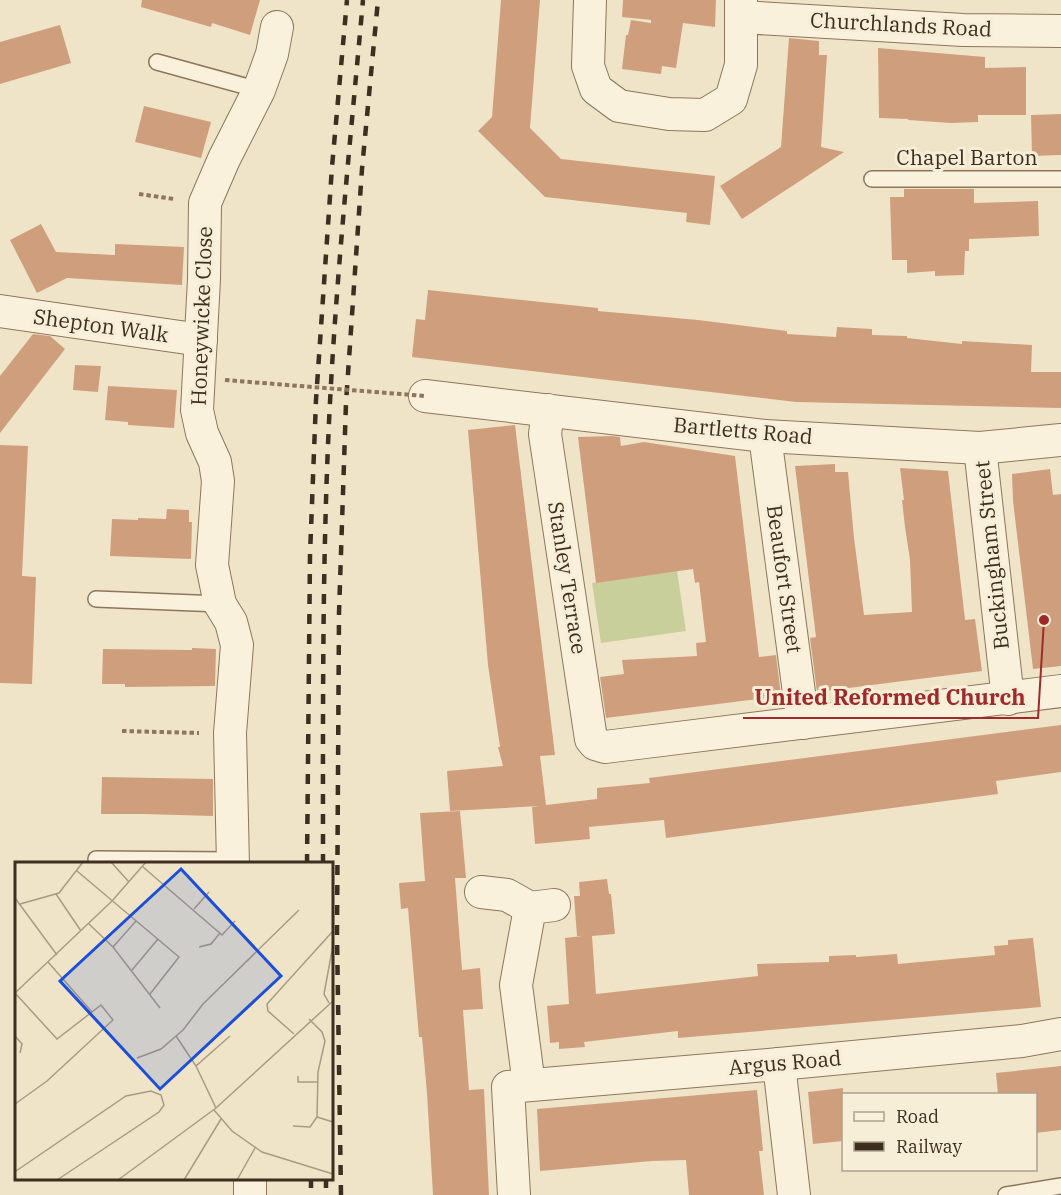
<svg xmlns="http://www.w3.org/2000/svg" width="1061" height="1195" font-family="'IBM Plex Serif',serif">
  <style>
    .green { fill: #c9cf9b }
    .building { fill: #cf9f7d }
    .lines { fill: none; stroke-linecap: round; stroke-linejoin: round }
    .service-casing { stroke: #8d765c; stroke-width: 18 }
    .minor-casing { stroke: #8d765c; stroke-width: 34 }
    .path { stroke: #8d765c; stroke-width: 4; stroke-dasharray: 4.5 3; stroke-linecap: butt }
    .service { stroke: #faf1dc; stroke-width: 15 }
    .minor { stroke: #faf1dc; stroke-width: 32 }
    .rail { stroke: #3d2e20; stroke-width: 4.5; stroke-dasharray: 10 10; stroke-linecap: butt }
    .path-bridge { stroke: #8d765c; stroke-width: 4; stroke-dasharray: 4.5 3; stroke-linecap: butt }
    .labels { text-anchor: middle; stroke-width: 6; stroke-linejoin: round; paint-order: stroke }
    .street-label { font-size: 21px; fill: #3d2e20; stroke: #f7eed8 }
    .inset-road { fill: none; stroke: #a89b85; stroke-width: 1.5 }
    .view { fill: #1d4ed8; fill-opacity: 0.15; stroke: #1d4ed8; stroke-width: 3 }
    .inset-edge { fill: none; stroke: #3d2e20; stroke-width: 3 }
    .leader { fill: none; stroke: #9e2a2b; stroke-width: 2 }
    .callout-dot { fill: #9e2a2b; stroke: #f7eed8; stroke-width: 2 }
    .callout-label { font-size: 22px; text-anchor: middle; font-weight: bold; fill: #9e2a2b; stroke: #f7eed8; stroke-width: 6; stroke-linejoin: round; paint-order: stroke }
  </style>
  <rect width="100%" height="100%" fill="#f0e4c8"/>
  <path class="green" d="M677 571 686 631 601 643 592 583Z"/>
  <g class="building">
    <path d="M142 0H260L250 35 212 23 211 27 141 7Z"/>
    <path d="M501 0H540L530 128 561 159 715 176 710 225 686 222 687 213 545 197 478 131 492 117Z"/>
    <path d="M623 0H716L715 27 683 23 676 68 662 66 661 74 622 69 626 35H628L631 20 651 23V20L622 17Z"/>
    <path d="M60 25 71 63 0 84V42Z"/>
    <path d="M789 38 819 41V55H827L821 147 844 152 742 219 720 186 781 147Z"/>
    <path d="M878 48 985 57V68L1026 67V115H978V122L951 123 908 120V119L879 118Z"/>
    <path d="M144 106 211 122 201 158 135 142Z"/>
    <path d="M1061 114V155L1032 156 1031 115Z"/>
    <path d="M904 189H974V203L1038 201 1039 236 969 239V251H965L964 275 935 276V271L907 273V260H892L890 197H904Z"/>
    <path d="M41 224 56 252 115 255V244L184 247 182 285 67 278 37 293 10 240Z"/>
    <path d="M428 290 598 308V311L698 320 787 331V334L836 337 837 327 872 329V335L907 336V338L962 344V341L1032 345 1031 372H1061V408L796 402 412 357 416 319 425 320Z"/>
    <path d="M33 334 50 336 65 349 0 433V376Z"/>
    <path d="M75 365 101 366 98 392 73 390Z"/>
    <path d="M108 386 177 390 174 428 128 425V422L105 420Z"/>
    <path d="M515 425 555 755 540 756 546 805 597 799V788L650 783 649 778 1061 725V772L996 781 998 794 666 838 664 820 589 827 590 839 535 844 532 807 539 806 450 811 447 771 503 766 498 747H500L488 665 468 430Z"/>
    <path d="M612 436 620 437 621 446 644 442 735 456 759 657 776 655 781 696 606 718 600 677 624 674 622 660 697 656 696 643 706 642 699 582 695 583 693 569 596 583 578 437Z"/>
    <path d="M0 445 28 446 22 576 36 577 32 684 0 683Z"/>
    <path d="M835 464V472H848L854 538 864 615 912 612 910 560 905 527 902 500H904L900 468 948 471 965 620 975 619 982 671 817 692 810 638 816 637 795 466Z"/>
    <path d="M1050 469 1053 495 1061 494V666L1033 669 1013 501 1012 474Z"/>
    <path d="M167 509 189 510V522H192L191 559 110 556 112 519 138 520V518L166 519Z"/>
    <path d="M192 648 216 649 215 686 125 687V684H102L103 649 192 650Z"/>
    <path d="M102 777 213 779V816L142 814H101Z"/>
    <path d="M460 811 466 878H455L462 970 480 968 483 1009 463 1010 469 1090 484 1089 489 1195H433L427 1093 422 1037H419L408 908 401 909 399 883 425 881 420 813Z"/>
    <path d="M607 879 609 894H611L615 934 592 936 596 994 758 976 757 964 829 962V956L856 955V957L897 954 898 964 995 955 994 946 1008 945V940L1033 938 1041 1007 678 1038V1031L584 1042 585 1047 559 1049V1042L550 1043 547 1006 569 1004 565 938 582 936H577L574 896H580L579 882Z"/>
    <path d="M1061 1066V1130L1035 1133V1095H998L996 1073Z"/>
    <path d="M843 1088V1141L813 1144 808 1092Z"/>
    <path d="M757 1090 763 1151H759L764 1195H689L686 1160 652 1161 540 1171 537 1109Z"/>
  </g>
  <g class="lines">
    <defs>
      <g id="service">
        <path d="M157 62 259 90"/>
        <path d="M872 179H1061"/>
        <path d="M96 599 220 604"/>
        <path d="M96 859 233 860"/>
        <path d="M1006 1195 1061 1186"/>
      </g>
      <g id="minor">
        <path d="M590 0 588 66 596 89 619 106 669 114 705 115 731 99 741 65V0"/>
        <path d="M741 17 963 30 1061 31"/>
        <path d="M0 311 201 340"/>
        <path d="M425 396 765 436 980 448 1061 440"/>
        <path d="M548 410 545 434 591 739 595 744 605 747 1061 691"/>
        <path d="M765 436 803 723"/>
        <path d="M980 448 1008 699"/>
        <path d="M233 864 230 733 237 645 231 622 220 604 212 565 218 481 215 462 202 433 197 410 204 279 205 203 224 159 259 90 272 54 277 27"/>
        <path d="M481 892 507 895 530 908"/>
        <path d="M779 1064 794 1195"/>
        <path d="M529 1085 516 985 530 908 554 905"/>
        <path d="M250 1178V1195"/>
        <path d="M514 1195 508 1087 779 1064 1022 1041 1061 1034"/>
      </g>
    </defs>
    <use href="#service" class="service-casing"/>
    <use href="#minor" class="minor-casing"/>
    <g class="path">
      <path d="M139 194 174 199"/>
      <path d="M122 731 199 733"/>
    </g>
    <use href="#service" class="service"/>
    <use href="#minor" class="minor"/>
    <g class="rail">
      <path d="M307 864 310 555 316 400 332 167 347 0"/>
      <path d="M323 864C323 710 322 556 330 402 337 268 351 134 363 0"/>
      <path d="M311 1178V1195"/>
      <path d="M326 1178V1195"/>
      <path d="M341 1195 337 935 339 613 346 403 362 169 378 0"/>
    </g>
    <path class="path-bridge" d="M225 380 425 396"/>
  </g>
  <g class="labels">
    <g class="street-label">
      <text transform="translate(901 25) rotate(3)" y="7">Churchlands Road</text>
      <text x="967" y="165">Chapel Barton</text>
      <text transform="translate(202 316) rotate(-88)" y="7">Honeywicke Close</text>
      <text transform="translate(101 326) rotate(8)" y="7">Shepton Walk</text>
      <text transform="translate(743 431) rotate(5)" y="7">Bartletts Road</text>
      <text transform="translate(992 555) rotate(-96)" y="7">Buckingham Street</text>
      <text transform="translate(567 578) rotate(81)" y="7">Stanley Terrace</text>
      <text transform="translate(784 579) rotate(82)" y="7">Beaufort Street</text>
      <text transform="translate(785 1063) rotate(-5)" y="7">Argus Road</text>
    </g>
  </g>
  <g transform="translate(15 862)">
    <rect width="318" height="318" fill="#f0e4c8"/>
    <path class="inset-road" d="M96 0 114 20M128 5 207 73 220 59M62 9 164 95 135 132M41 32 66 69M0 36 42 93M5 42 44 31 68 0M179 47 194 30M74 62 98 85 145 146M98 85 121 59M184 85 196 82 205 71M33 100 77 150M117 108 143 77M0 131 97 39 131 0M314 141 309 132 318 83M294 157 307 170 310 179 303 210 302 255M279 172 253 149 252 142 318 69M0 174 7 182 5 191M161 174 181 204M122 196 146 187 168 168 188 142 284 48M283 214V220H303M0 242 32 219 98 158 86 143 42 177 0 131M201 246 181 204 215 174M199 248 217 269 247 290 318 312M278 264 295 265 302 255 318 260M1 309 111 234 136 229 146 233 149 243 144 250 42 318M103 318 201 246 318 139M169 318 206 257M222 318 240 286"/>
    <path class="view" d="M166 7 266 114 145 227 45 119Z"/>
    <rect width="318" height="318" class="inset-edge"/>
  </g>
  <path class="leader" d="M1044 620L1038 718H743"/>
  <circle class="callout-dot" cx="1044" cy="620" r="6"/>
  <g class="callout-label">
    <text x="890" y="705">United Reformed Church</text>
  </g>
  <rect x="842" y="1093" width="195" height="78" fill="#f7eed8" stroke="#ada18e" stroke-width="1.5"/>
  <rect x="854" y="1112" width="30" height="9" fill="#faf1dc" stroke="#ada18e" stroke-width="1.5"/>
  <text x="896" y="1123" font-size="18" fill="#3d2e20">Road</text>
  <rect x="854" y="1142" width="30" height="9" fill="#3d2e20" stroke="#ada18e" stroke-width="1.5"/>
  <text x="896" y="1153" font-size="18" fill="#3d2e20">Railway</text>
</svg>
